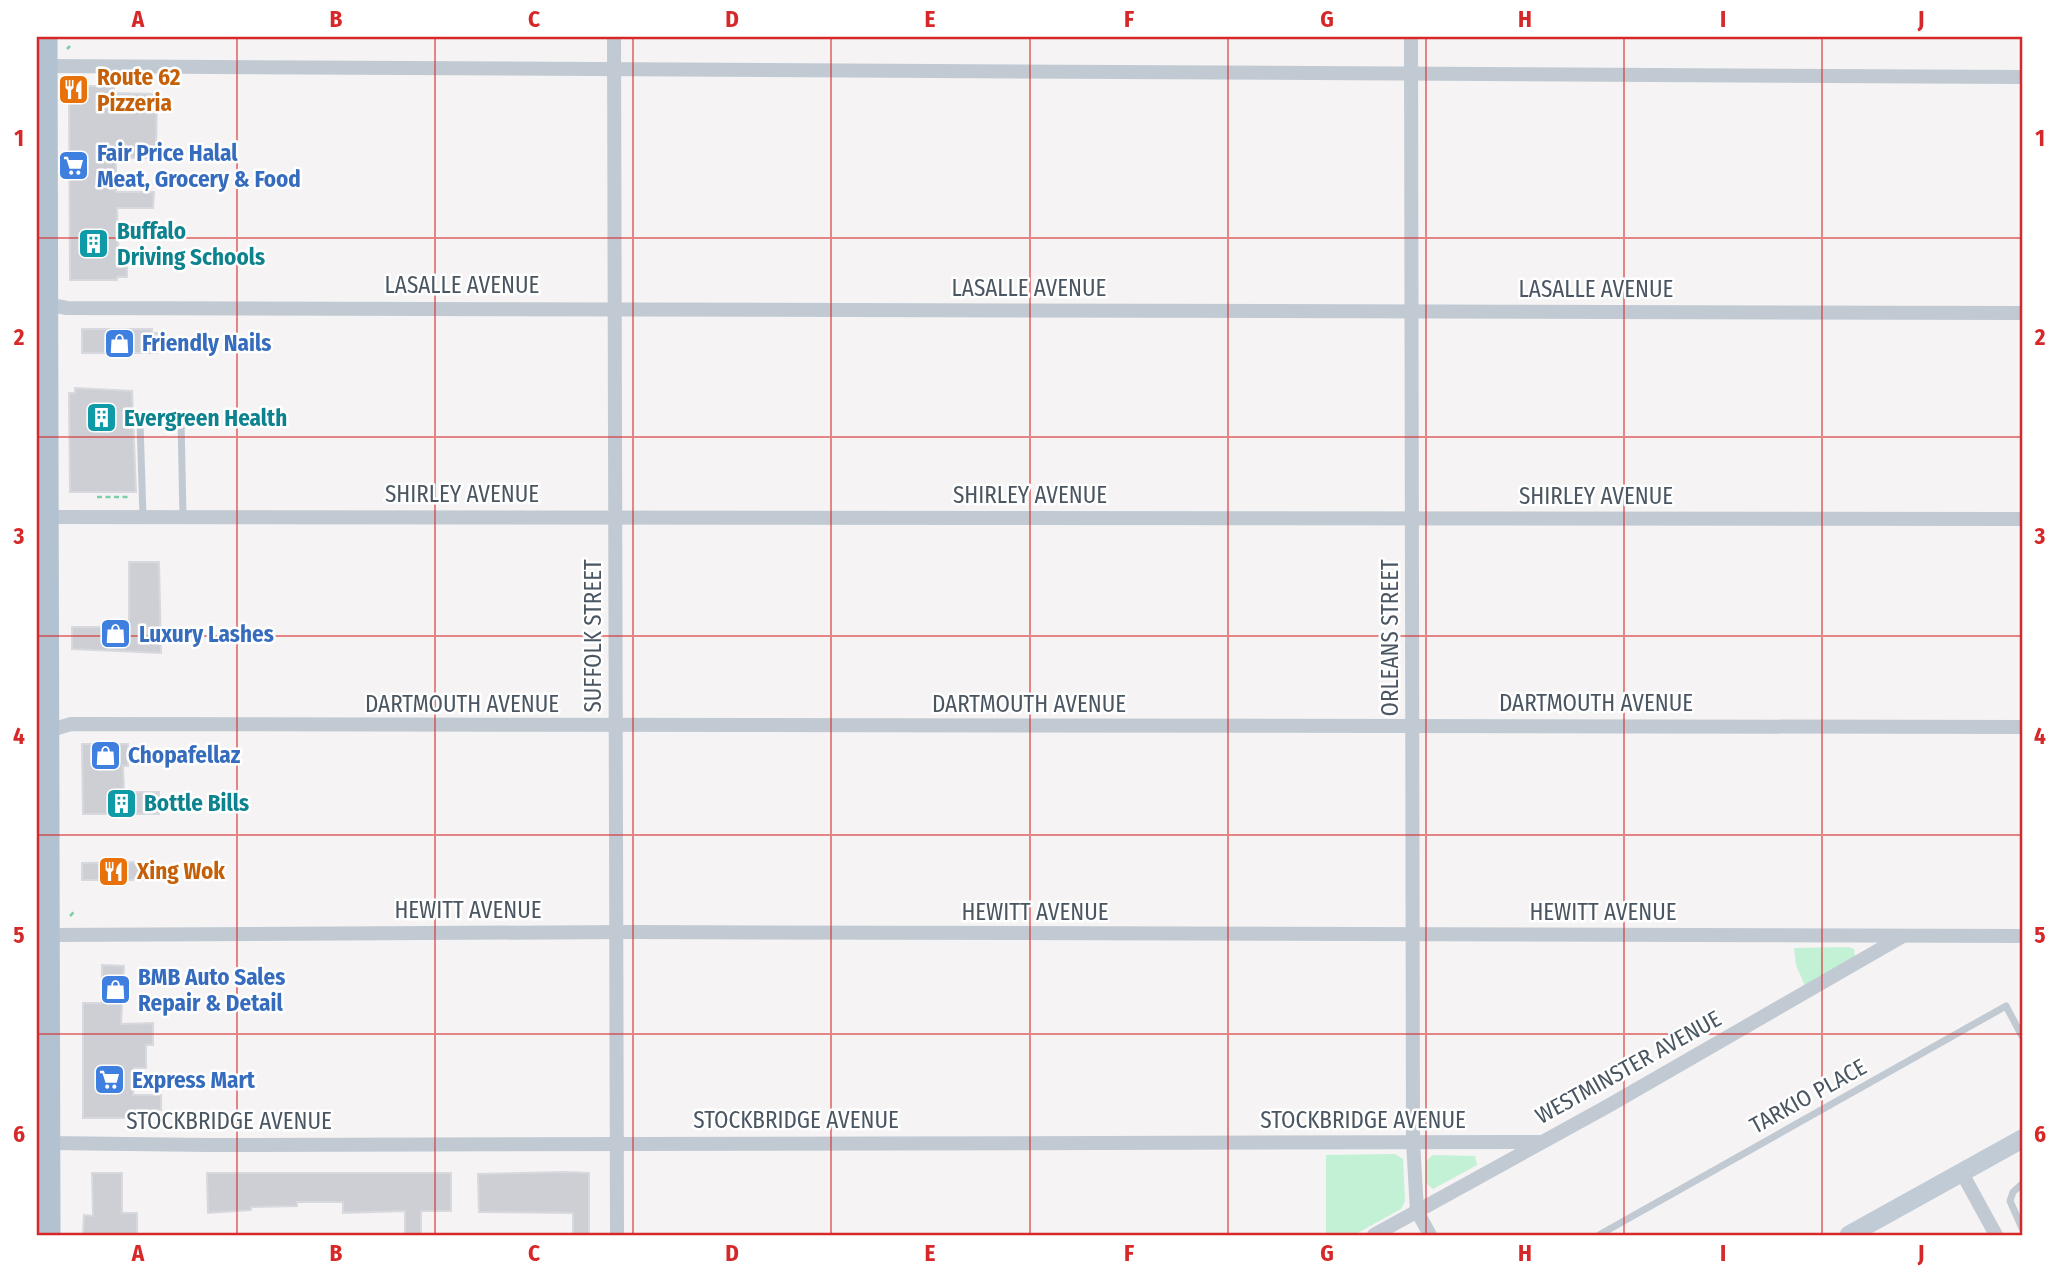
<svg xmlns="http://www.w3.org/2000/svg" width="2059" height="1272" font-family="'Fira Sans Condensed',sans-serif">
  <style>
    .green { fill: #c3f1d5 }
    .building { fill: #cdcfd5; stroke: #d7d9de; stroke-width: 2 }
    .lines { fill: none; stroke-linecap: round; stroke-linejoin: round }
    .path { stroke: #7ad0a6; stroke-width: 2.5; stroke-dasharray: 5 3.5; stroke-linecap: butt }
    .lane { stroke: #c1cad2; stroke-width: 7 }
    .street { stroke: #c1cad2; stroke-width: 14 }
    .secondary { stroke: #c1cbd6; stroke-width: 19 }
    .primary { stroke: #b3c2d1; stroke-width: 23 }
    .grid { fill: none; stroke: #d62828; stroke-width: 2; stroke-opacity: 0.55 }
    .labels { text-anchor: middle; stroke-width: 5; stroke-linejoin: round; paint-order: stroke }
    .food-label { font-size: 23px; font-weight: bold; fill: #c56008; stroke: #fff; text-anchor: start }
    .shop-label { font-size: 23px; font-weight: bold; fill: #366cbe; stroke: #fff; text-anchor: start }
    .culture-label { font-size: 23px; font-weight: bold; fill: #0d838f; stroke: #fff; text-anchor: start }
    .street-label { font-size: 23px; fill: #4a5661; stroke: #fff }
    .neatline { fill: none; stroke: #d62828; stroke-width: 2.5 }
    .grid-label { font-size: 23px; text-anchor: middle; font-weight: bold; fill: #d62828 }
  </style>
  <rect width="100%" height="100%" fill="#f5f3f3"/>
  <g class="green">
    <path d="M1849 947 1854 949 1855 957 1806 988 1796 965 1794 948Z"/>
    <path d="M1395 1154 1403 1159 1405 1201 1401 1209 1354 1235H1326V1155Z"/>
    <path d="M1433 1155 1475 1156 1477 1165 1433 1189 1426 1183V1161Z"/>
  </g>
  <g class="building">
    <path d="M69 86H114V93L157 94 156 158H116V192H154L153 208H117L119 264H127V277H117V280H70Z"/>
    <path d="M82 329H152V333H157V353H82Z"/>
    <path d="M75 388 132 391 136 492H70L69 393H75Z"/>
    <path d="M129 562H159L161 653 72 649V627H129Z"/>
    <path d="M82 744H128V766H123L124 792H159V814H83Z"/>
    <path d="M147 862V880H82V863Z"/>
    <path d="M102 965 124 966 121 1024 153 1023V1045H146V1068H134L133 1095H161V1110H129V1118H83V1003H102Z"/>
    <path d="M565 1172 589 1173V1235H573V1213L479 1212 478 1174Z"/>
    <path d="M92 1173H122V1213H137V1234L83 1235 84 1215 93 1216Z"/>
    <path d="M207 1173H451V1211H421V1235H405V1211L343 1213V1202H297V1206L251 1207V1210L208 1213Z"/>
  </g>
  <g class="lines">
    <g class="path">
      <path d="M67 49 70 46"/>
      <path d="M97 497H129"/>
      <path d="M70 916 74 912"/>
    </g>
    <g class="lane">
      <path d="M181 420 183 517"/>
      <path d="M140 422 143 517"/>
      <path d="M2022 1184 2013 1192 2010 1201 2022 1228"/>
      <path d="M1599 1235 2006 1006 2022 1036"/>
    </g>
    <g class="street">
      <path d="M614 37 617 1235"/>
      <path d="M1411 37 1413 1142 1417 1211 1430 1235"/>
      <path d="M46 66 2022 77"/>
      <path d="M40 303 67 308 2022 313"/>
      <path d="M42 517 2022 519"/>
      <path d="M41 733 71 724 2022 727"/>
      <path d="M49 935 631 932 2022 936"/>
      <path d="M49 1143 208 1145 1542 1142"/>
      <path d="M1962 1173 1996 1235"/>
      <path d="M1374 1235 1608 1106 1903 936"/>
    </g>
    <path class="secondary" d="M1849 1235 2022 1139"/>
    <path class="primary" d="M46 37 49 1235"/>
  </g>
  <path class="grid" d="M237 37V1235M435 37V1235M633 37V1235M831 37V1235M1030 37V1235M1228 37V1235M1426 37V1235M1624 37V1235M1822 37V1235M37 238H2022M37 437H2022M37 636H2022M37 835H2022M37 1034H2022"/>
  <defs>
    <symbol id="restaurant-square" viewBox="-11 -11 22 22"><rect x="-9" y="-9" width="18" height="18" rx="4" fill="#e8710a" stroke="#fff"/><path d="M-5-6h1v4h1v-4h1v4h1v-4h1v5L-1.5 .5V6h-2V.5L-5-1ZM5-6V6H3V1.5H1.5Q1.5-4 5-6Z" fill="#fff"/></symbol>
    <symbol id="supermarket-square" viewBox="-11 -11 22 22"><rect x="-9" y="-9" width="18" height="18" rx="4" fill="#3f7fe0" stroke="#fff"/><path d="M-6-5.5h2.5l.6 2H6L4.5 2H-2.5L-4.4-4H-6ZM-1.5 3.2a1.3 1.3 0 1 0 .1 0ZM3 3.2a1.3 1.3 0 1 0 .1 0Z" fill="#fff"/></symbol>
    <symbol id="building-square" viewBox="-11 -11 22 22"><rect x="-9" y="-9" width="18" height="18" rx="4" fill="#0f9aa8" stroke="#fff"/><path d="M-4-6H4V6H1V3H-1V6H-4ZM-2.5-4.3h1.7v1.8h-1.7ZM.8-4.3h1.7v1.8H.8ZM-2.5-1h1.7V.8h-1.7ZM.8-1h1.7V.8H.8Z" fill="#fff"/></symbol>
    <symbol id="shop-square" viewBox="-11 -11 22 22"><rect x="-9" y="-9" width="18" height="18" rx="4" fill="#3f7fe0" stroke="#fff"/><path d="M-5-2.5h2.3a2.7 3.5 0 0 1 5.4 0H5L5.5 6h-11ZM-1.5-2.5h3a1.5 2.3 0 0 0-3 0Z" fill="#fff"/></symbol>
  </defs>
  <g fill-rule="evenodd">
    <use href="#restaurant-square" x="56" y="72" width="35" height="35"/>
    <use href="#supermarket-square" x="56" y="148" width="35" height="35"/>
    <use href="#building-square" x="76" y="226" width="35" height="35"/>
    <use href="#shop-square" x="102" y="326" width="35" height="35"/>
    <use href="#building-square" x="84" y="400" width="35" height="35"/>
    <use href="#shop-square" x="98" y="616" width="35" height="35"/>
    <use href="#shop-square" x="88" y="738" width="35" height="35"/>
    <use href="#building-square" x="104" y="786" width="35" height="35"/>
    <use href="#restaurant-square" x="96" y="854" width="35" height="35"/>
    <use href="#shop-square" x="98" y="972" width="35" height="35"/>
    <use href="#supermarket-square" x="92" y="1062" width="35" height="35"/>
  </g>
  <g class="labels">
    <g class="food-label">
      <text x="97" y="85">Route 62<tspan x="97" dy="26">Pizzeria</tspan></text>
      <text x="137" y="879">Xing Wok</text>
    </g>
    <g class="shop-label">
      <text x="97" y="161">Fair Price Halal<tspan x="97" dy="26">Meat, Grocery &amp; Food</tspan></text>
      <text x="142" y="351">Friendly Nails</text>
      <text x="139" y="642">Luxury Lashes</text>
      <text x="128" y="763">Chopafellaz</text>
      <text x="138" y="985">BMB Auto Sales<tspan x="138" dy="26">Repair &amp; Detail</tspan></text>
      <text x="132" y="1088">Express Mart</text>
    </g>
    <g class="culture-label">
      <text x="117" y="239">Buffalo<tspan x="117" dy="26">Driving Schools</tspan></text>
      <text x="124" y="426">Evergreen Health</text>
      <text x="144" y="811">Bottle Bills</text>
    </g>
    <g class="street-label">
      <text x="462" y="293">LASALLE AVENUE</text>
      <text x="1029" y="296">LASALLE AVENUE</text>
      <text x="1596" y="297">LASALLE AVENUE</text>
      <text x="462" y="502">SHIRLEY AVENUE</text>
      <text x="1030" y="503">SHIRLEY AVENUE</text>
      <text x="1596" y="504">SHIRLEY AVENUE</text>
      <text transform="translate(593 636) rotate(-90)" y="8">SUFFOLK STREET</text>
      <text transform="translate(1390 638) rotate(-90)" y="8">ORLEANS STREET</text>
      <text x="1596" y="711">DARTMOUTH AVENUE</text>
      <text x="462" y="712">DARTMOUTH AVENUE</text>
      <text x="1029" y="712">DARTMOUTH AVENUE</text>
      <text x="468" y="918">HEWITT AVENUE</text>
      <text x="1035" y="920">HEWITT AVENUE</text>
      <text x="1603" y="920">HEWITT AVENUE</text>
      <text transform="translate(1628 1067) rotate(-29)" y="8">WESTMINSTER AVENUE</text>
      <text transform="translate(1808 1096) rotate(-29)" y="8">TARKIO PLACE</text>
      <text x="796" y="1128">STOCKBRIDGE AVENUE</text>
      <text x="1363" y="1128">STOCKBRIDGE AVENUE</text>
      <text x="229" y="1129">STOCKBRIDGE AVENUE</text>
    </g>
  </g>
  <rect width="2059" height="1272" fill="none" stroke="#ffffff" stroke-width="77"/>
  <rect x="38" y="38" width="1983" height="1196" class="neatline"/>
  <g class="grid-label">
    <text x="138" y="27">A</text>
    <text x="336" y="27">B</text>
    <text x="534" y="27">C</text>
    <text x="732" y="27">D</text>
    <text x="930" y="27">E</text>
    <text x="1129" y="27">F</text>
    <text x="1327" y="27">G</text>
    <text x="1525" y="27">H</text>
    <text x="1723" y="27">I</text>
    <text x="1921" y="27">J</text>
    <text x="19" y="146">1</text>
    <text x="2040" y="146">1</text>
    <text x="19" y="345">2</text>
    <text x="2040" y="345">2</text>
    <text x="19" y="544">3</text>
    <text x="2040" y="544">3</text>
    <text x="19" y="744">4</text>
    <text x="2040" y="744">4</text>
    <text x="19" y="943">5</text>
    <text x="2040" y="943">5</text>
    <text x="19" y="1142">6</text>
    <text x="2040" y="1142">6</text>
    <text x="138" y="1261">A</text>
    <text x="336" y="1261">B</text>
    <text x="534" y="1261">C</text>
    <text x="732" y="1261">D</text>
    <text x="930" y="1261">E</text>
    <text x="1129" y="1261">F</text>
    <text x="1327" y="1261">G</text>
    <text x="1525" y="1261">H</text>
    <text x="1723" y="1261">I</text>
    <text x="1921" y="1261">J</text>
  </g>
</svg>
